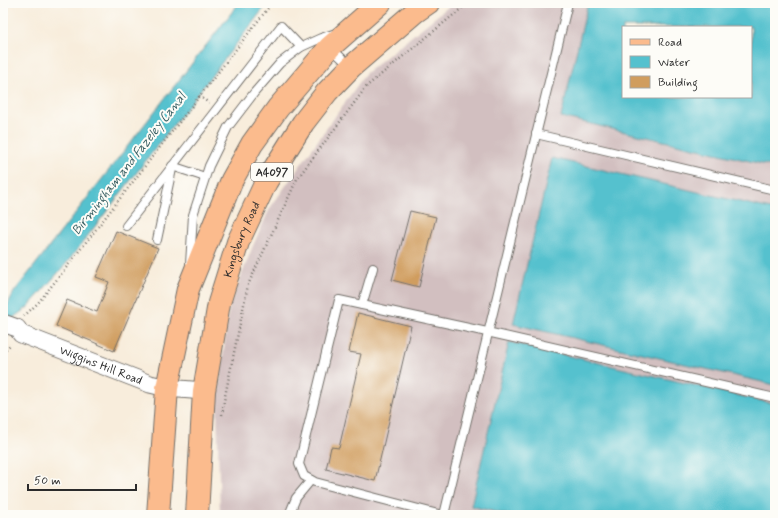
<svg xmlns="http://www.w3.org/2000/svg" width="778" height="518" font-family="Mynerve,sans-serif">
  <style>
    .industrial { fill: #d2bfc0; fill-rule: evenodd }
    .water { fill: #55c1ce; stroke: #40767c; fill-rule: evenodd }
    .building { fill: #d09d5e }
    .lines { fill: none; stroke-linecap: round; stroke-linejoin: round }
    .lane-casing { stroke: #736f69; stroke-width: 10 }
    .street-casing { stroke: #736f69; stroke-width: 19 }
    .primary-casing { stroke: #736f69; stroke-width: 24 }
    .path { stroke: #736f69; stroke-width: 2.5; stroke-dasharray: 1 3; stroke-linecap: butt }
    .lane { stroke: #fff; stroke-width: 8 }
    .street { stroke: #fff; stroke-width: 17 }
    .primary { stroke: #fbbb8d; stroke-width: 22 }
    .street-bridge-casing { stroke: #736f69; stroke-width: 19; stroke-linecap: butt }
    .street-bridge { stroke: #fff; stroke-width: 17 }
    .labels { text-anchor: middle; stroke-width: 4; stroke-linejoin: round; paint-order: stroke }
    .shield { fill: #fdfcf7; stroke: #6a6a68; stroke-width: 1 }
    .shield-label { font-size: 11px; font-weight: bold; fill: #2b2b2b }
    .street-label { font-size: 12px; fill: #2b2b2b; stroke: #fdfcf7 }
    .water-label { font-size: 13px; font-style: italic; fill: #3a6064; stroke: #fdfcf7 }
  </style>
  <rect width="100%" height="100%" fill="#fdfcf7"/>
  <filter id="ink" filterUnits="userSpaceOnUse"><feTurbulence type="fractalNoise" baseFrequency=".025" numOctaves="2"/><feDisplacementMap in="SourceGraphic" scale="8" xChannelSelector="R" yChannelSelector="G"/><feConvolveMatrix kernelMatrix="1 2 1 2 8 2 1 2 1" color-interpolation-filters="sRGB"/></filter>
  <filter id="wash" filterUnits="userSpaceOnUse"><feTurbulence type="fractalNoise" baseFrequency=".012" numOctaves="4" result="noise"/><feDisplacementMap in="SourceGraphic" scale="16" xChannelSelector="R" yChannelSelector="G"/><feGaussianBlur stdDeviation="0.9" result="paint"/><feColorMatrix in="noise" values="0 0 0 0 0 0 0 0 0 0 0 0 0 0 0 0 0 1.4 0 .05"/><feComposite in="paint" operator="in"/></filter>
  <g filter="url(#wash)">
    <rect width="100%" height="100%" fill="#f8eddc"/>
    <path class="industrial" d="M453 3H775V515H220L217 405 229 308 252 248 270 208 366 73ZM623 27H751V97H623Z"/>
    <g class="water">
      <path d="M239 3H268L66 264 27 308 14 317 3 332V314L14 292Z"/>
      <path d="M588 3H775V167L561 117ZM623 27H751V97H623Z"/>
      <path d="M552 158 775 210V385L513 324Z"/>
      <path d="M509 342 775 404V515H508L471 506Z"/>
    </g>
    <g id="blocks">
      <g class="building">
        <path d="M410 211 436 217 419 287 392 280Z"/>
        <path d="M116 231 158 248 114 351 56 326 67 300 97 312 109 282 96 277Z"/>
        <path d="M358 313 411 326 375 481 326 469 331 447 339 448 361 354 349 352Z"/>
      </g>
    </g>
  </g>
  <g filter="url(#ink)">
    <use href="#blocks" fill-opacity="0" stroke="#736f69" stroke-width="1"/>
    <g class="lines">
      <defs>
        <g id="lane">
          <path d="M331 48 350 66"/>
          <path d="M536 134 775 190"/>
          <path d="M172 166 205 177"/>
          <path d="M126 226 281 26 301 47"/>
          <path d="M157 240 172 169"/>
          <path d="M190 264 193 215 209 166 228 127 254 93 280 63 301 47 321 38 336 33"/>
          <path d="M362 305 373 268"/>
          <path d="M289 515 296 498 311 480"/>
          <path d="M442 515 315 482 304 476 299 464 339 300 487 332 775 398"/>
          <path d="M444 515 568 3"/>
        </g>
        <g id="street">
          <path id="s1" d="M17 328 21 334 150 384 167 388 204 391"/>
        </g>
        <g id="primary">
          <path d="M158 515 167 388 188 289 232 180 252 144 278 108 330 47 380 3"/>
          <path id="s2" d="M197 515 204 391 219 303 238 242 266 182 303 123 327 92 351 67 415 12 428 3"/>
        </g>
      </defs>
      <use href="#lane" class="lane-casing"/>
      <use href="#street" class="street-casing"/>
      <use href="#primary" class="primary-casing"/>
      <g class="path">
        <path d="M199 96 209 103"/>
        <path d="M24 316 38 303 62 273 272 3"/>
        <path d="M3 352 11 344"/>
        <path d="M222 415 224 401 248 285 297 179 367 86 468 3"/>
      </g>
      <use href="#lane" class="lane"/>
      <use href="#street" class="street"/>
      <use href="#primary" class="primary"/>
      <defs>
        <path id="street-bridge" d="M3 323 17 328"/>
      </defs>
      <use href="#street-bridge" class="street-bridge-casing"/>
      <use href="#street-bridge" class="street-bridge"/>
    </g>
  </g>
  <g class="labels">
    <rect class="shield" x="251" y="163" width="42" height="18" rx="3"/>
    <g class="shield-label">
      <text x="272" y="176">A4097</text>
    </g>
    <g class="street-label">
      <text dy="4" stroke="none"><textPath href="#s2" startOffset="281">Kingsbury Road</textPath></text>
      <text dy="4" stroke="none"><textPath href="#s1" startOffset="93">Wiggins Hill Road</textPath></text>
    </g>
    <g class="water-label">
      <text transform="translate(128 163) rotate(-52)" y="5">Birmingham and Fazeley Canal</text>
    </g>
  </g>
  <rect width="778" height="518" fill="none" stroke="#fdfcf7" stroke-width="16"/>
  <rect x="622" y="26" width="130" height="72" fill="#fdfcf7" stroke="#a9a8a5"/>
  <rect x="630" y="39" width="20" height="6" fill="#fbbb8d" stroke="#a9a8a5"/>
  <text x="658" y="46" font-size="12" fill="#2b2b2b">Road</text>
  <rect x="630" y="56" width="20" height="12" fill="#55c1ce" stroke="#a9a8a5"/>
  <text x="658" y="66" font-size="12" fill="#2b2b2b">Water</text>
  <rect x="630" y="76" width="20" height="12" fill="#d09d5e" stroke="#a9a8a5"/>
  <text x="658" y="86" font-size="12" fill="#2b2b2b">Building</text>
  <path d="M28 484v6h108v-6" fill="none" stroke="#2b2b2b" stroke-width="2"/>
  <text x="34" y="484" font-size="12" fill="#2b2b2b" stroke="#fdfcf7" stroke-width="3" paint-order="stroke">50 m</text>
</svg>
